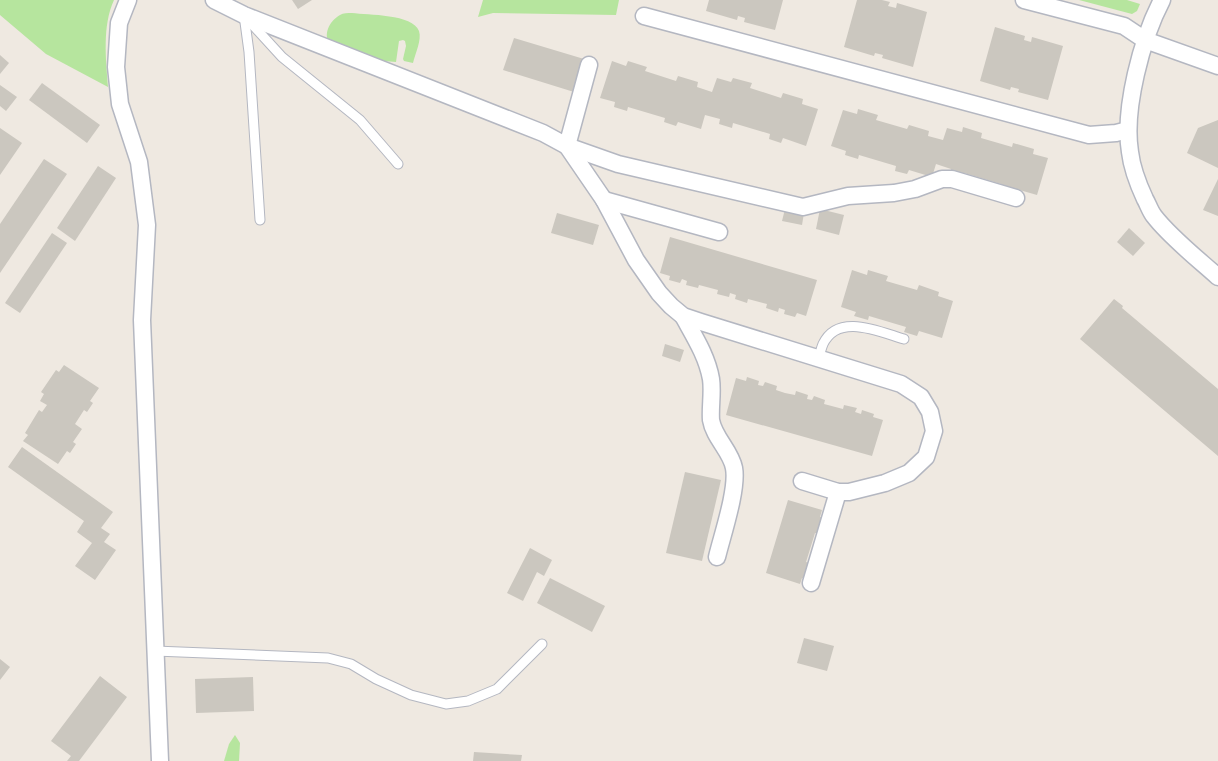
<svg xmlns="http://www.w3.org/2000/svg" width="1218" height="761" font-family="Cabin,sans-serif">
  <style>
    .green { fill: #b6e59e }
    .building { fill: #cbc7bf }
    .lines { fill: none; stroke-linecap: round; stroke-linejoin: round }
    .service-casing { stroke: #b4b7c1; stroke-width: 11 }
    .minor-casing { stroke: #b4b7c1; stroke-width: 19 }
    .service { stroke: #fff; stroke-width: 9 }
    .minor { stroke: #fff; stroke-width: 16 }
  </style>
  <rect width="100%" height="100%" fill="#efe9e1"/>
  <g class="green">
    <path d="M0 0H114C102 26 106 59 108 87L46 54 0 15Z"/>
    <path d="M483 0H619L616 15 493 13 478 17Z"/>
    <path d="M1079 0H1127L1140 4 1137 11 1132 14Z"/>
    <path d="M352 13C368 15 413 14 419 31 422 40 415 54 413 63L404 61 403 59 406 46 405 41 403 40 399 41 396 62 384 61 331 45C322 36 329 21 340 15 343 13 348 13 352 13Z"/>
    <path d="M235 735 240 743 239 761H224L229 744Z"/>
  </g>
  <g class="building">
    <path d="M292 0H312L298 9Z"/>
    <path d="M709 0H783L775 30 744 22 745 18 738 16 737 20 706 11Z"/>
    <path d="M857 0H882L890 2 888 6 896 8 897 3 927 12 913 67 882 58 883 55 875 53 874 56 844 47Z"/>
    <path d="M995 27 1025 36 1024 40 1031 42 1032 37 1063 46 1048 100 1018 92 1019 89 1011 87 1010 90 980 81Z"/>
    <path d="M514 38 584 59 574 92 503 70Z"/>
    <path d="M0 55 9 63 0 74Z"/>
    <path d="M612 61 626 66 628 61 647 67 645 71 676 81 678 76 698 82 697 87 712 92 717 78 731 82 733 78 752 83 750 88 781 98 783 93 803 99 802 104 818 109 806 146 783 138 781 143 769 139 770 134 733 123 732 128 719 124 720 119 705 115 701 129 678 122 676 126 664 122 665 118 628 107 627 111 614 107 615 102 600 98Z"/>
    <path d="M42 83 100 125 87 143 29 100Z"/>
    <path d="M0 85 17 97 6 111 0 106Z"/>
    <path d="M858 109 878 115 876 120 907 129 909 125 929 131 928 136 943 140 947 128 962 132 963 127 982 133 981 138 1012 147 1013 143 1034 149 1033 154 1048 158 1037 195 1013 188 1012 193 999 189 1001 184 964 173 963 178 949 173 951 169 936 164 932 177 909 170 907 174 895 171 896 166 859 155 858 159 845 155 846 151 831 146 843 110 857 114Z"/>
    <path d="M1218 120V168L1187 153 1198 128Z"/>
    <path d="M0 128 22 143 0 175Z"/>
    <path d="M44 159 67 174 0 273V224Z"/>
    <path d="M98 166 116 178 75 241 57 228Z"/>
    <path d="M1218 179V216L1203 210Z"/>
    <path d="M785 209 804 213 802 225 782 221Z"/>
    <path d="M820 209 844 215 839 235 816 229Z"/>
    <path d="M557 213 599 225 593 245 551 233Z"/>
    <path d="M1129 228 1145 243 1133 256 1117 242Z"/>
    <path d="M52 233 67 243 20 313 5 303Z"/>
    <path d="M670 237 817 280 806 316 797 313 795 317 784 314 785 310 779 308 778 312 766 308 767 304 748 299 747 303 735 299 736 295 730 293 729 297 717 294 718 290 699 285 698 288 686 285 687 281 682 279 680 283 669 280 670 276 660 273Z"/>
    <path d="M852 270 867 275 868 270 888 276 886 281 917 290 919 285 939 292 938 296 953 301 942 338 919 331 917 336 904 332 906 327 869 316 868 320 854 316 856 312 841 307Z"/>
    <path d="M1114 299 1123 306 1122 308 1218 389V456L1080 339Z"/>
    <path d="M665 344 684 350 680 362 662 356Z"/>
    <path d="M64 365 99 388 90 401 93 403 87 412 84 410 75 424 82 429 73 442 76 444 70 453 67 451 58 464 23 441 28 435 25 433 39 410 42 412 47 405 40 401 44 394 41 392 56 370 59 372Z"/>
    <path d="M747 377 759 381 758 385 763 386 765 382 777 386 776 390 785 393 795 395 796 391 808 395 807 399 812 400 814 396 825 400 824 404 843 409 844 405 857 408 855 412 861 414 862 410 874 414 873 417 883 420 872 456 726 415 736 378 746 381Z"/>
    <path d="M22 447 113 512 101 528 110 534 104 542 116 550 95 580 75 566 92 543 77 532 84 521 8 467Z"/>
    <path d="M685 472 721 480 702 561 666 553Z"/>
    <path d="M788 500 822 510 820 517 824 518 819 534 815 533 806 562 810 563 806 579 802 578 800 584 766 573Z"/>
    <path d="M530 548 552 560 544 576 537 572 523 601 507 593Z"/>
    <path d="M550 578 605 606 592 632 537 603Z"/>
    <path d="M804 638 834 646 827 671 797 663Z"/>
    <path d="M0 659 10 667 0 680Z"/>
    <path d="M100 676 127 697 79 761H67L71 756 51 741Z"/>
    <path d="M253 677 254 711 196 713 195 679Z"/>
    <path d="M474 752 522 755 521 761H473Z"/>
  </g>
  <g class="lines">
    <defs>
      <g id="service">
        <path d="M244 15 249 52 260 220"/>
        <path d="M249 21 282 57 360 120 398 164"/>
        <path d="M818 359C820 354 821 349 823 344 838 312 880 332 904 339"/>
        <path d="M155 651 328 658 351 664 376 679 411 695 446 704 468 701 497 689 542 644"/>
      </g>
      <g id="minor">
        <path d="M128 0 119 23 116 67 120 104 139 162 147 225 142 320 160 761"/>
        <path d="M214 0 244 15 543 133 567 146 618 164 803 207 848 196 894 193 915 189 942 179H952L1016 198"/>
        <path d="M1024 0 1124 26 1145 40 1218 66"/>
        <path d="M1162 0C1142 38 1123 109 1130 152 1132 169 1138 184 1145 199 1148 204 1150 211 1154 216 1170 237 1198 259 1218 277"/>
        <path d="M644 16 1089 135 1116 133 1128 130"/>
        <path d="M589 65 567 146 604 200 636 260 659 293 671 306 683 316 701 322 901 384 921 397 930 412 934 431 926 457 909 473 885 483 849 492H838L802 481"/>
        <path d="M604 200 719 232"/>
        <path d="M683 316C694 336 707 356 711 379 713 392 710 407 711 420 714 438 731 451 734 468 738 489 722 536 717 557"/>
        <path d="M811 583 838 492"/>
      </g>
    </defs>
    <use href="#service" class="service-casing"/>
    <use href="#minor" class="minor-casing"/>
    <use href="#service" class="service"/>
    <use href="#minor" class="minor"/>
  </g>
</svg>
